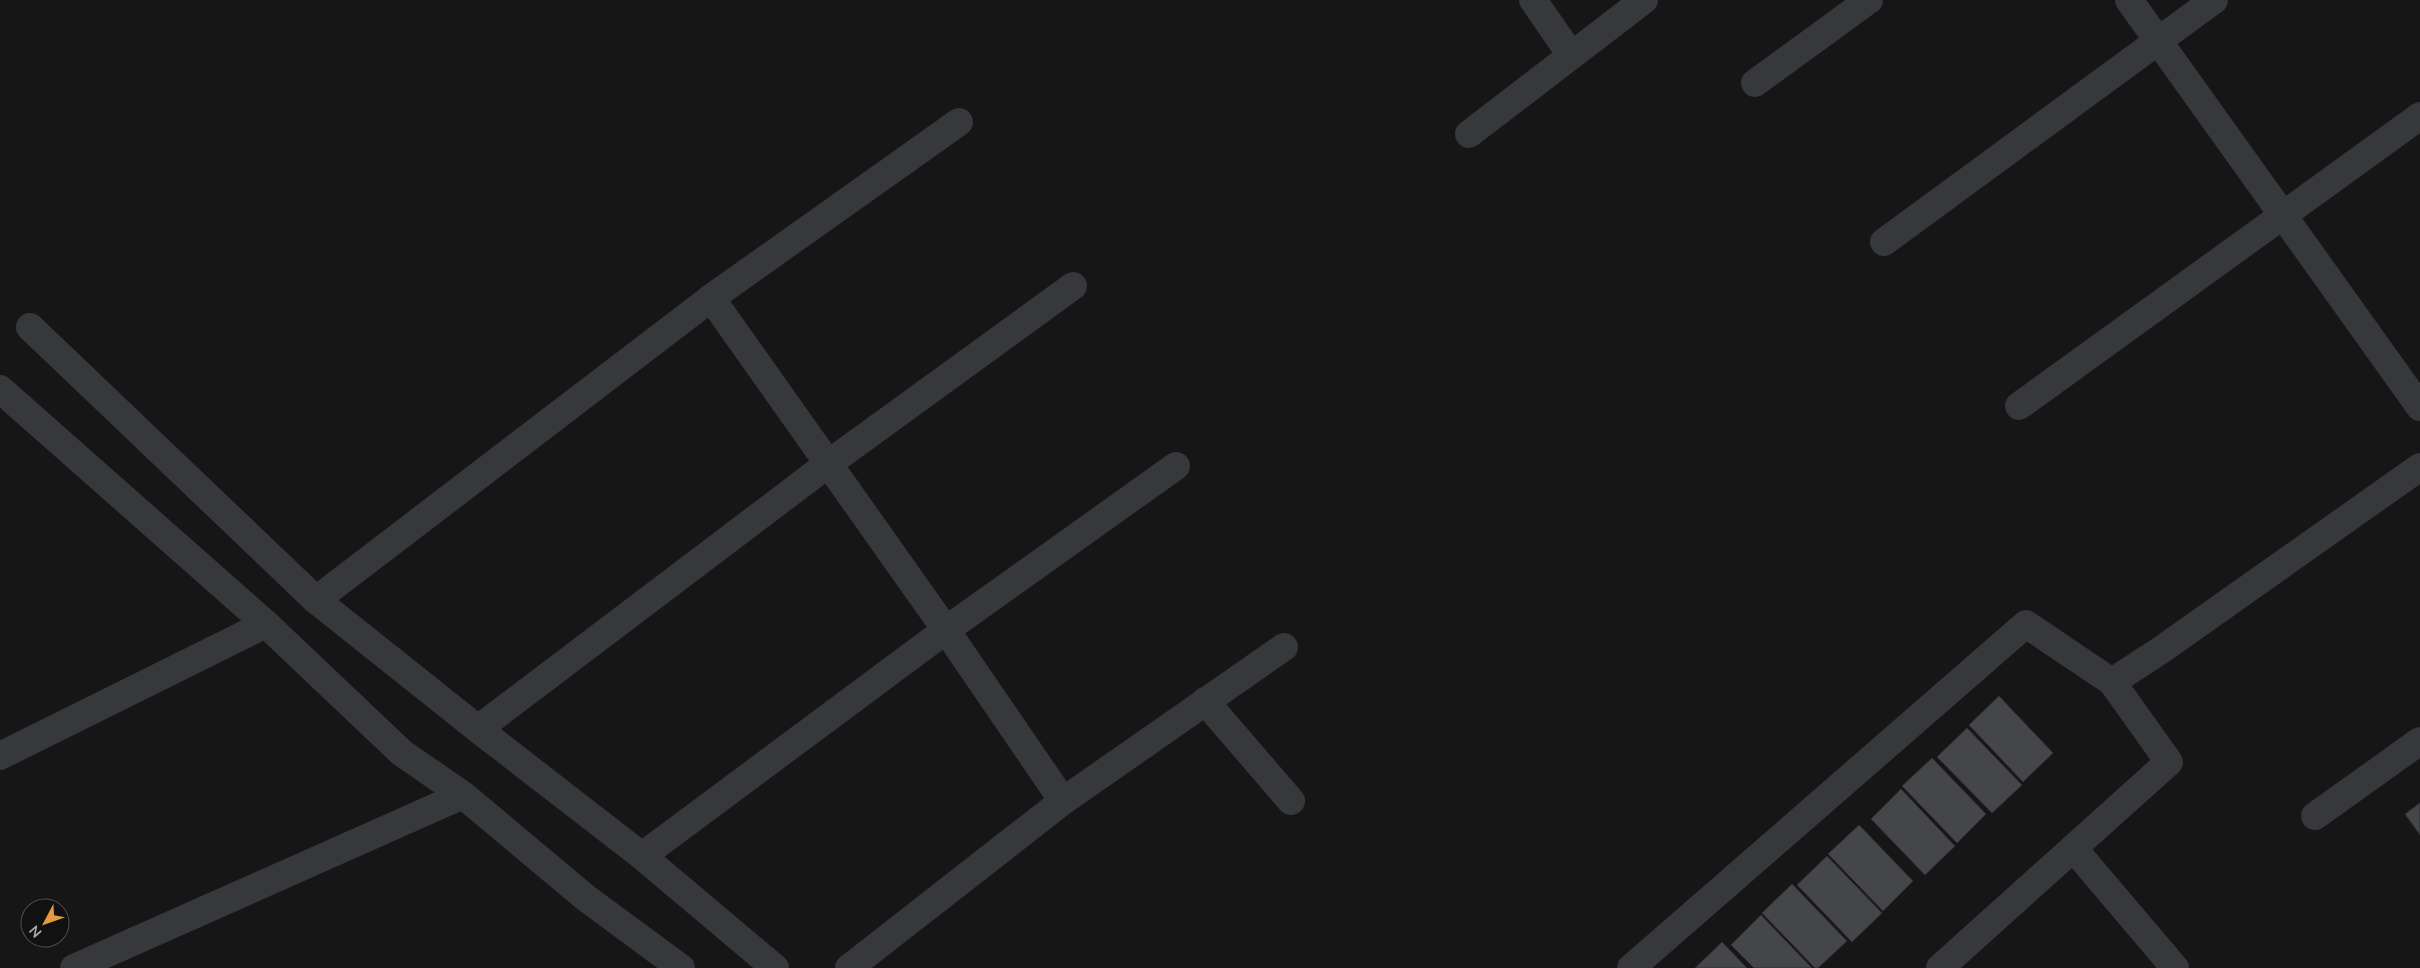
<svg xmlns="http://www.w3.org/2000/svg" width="2420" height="968" font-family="'Nunito Sans',sans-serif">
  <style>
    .building { fill: #45464a; stroke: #303033 }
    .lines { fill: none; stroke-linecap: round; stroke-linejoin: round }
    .minor { stroke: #37383c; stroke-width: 28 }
  </style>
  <rect width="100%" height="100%" fill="#161617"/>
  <g class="building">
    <path d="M1999 696 2053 753 2023 782 1969 725Z"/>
    <path d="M1967 728 2022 785 1992 813 1937 757Z"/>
    <path d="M1932 758 1986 814 1957 843 1902 786Z"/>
    <path d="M1901 789 1955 846 1925 875 1871 819Z"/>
    <path d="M2420 803V835L2405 814Z"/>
    <path d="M1859 825 1913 881 1883 911 1828 854Z"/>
    <path d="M1827 856 1882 913 1852 942 1797 885Z"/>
    <path d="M1792 884 1847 941 1818 968H1815L1762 913Z"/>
    <path d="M1761 915 1812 968H1754L1731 945Z"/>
    <path d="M1722 942 1747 968H1695Z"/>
  </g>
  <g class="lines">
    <g class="minor">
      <path d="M1533 0 1571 55"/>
      <path d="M2129 0 2420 407"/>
      <path d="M1755 83 1869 0"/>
      <path d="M1469 134 1644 0"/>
      <path d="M1884 242 2214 0"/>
      <path d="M711 298 959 122"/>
      <path d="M30 327 316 600 478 729 642 856 775 968"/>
      <path d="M0 389 266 624 402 753 463 795 586 898 681 968"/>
      <path d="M2019 406 2420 116"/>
      <path d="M316 600 711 298 946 630 1063 801"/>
      <path d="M2112 682 2161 650 2420 467"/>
      <path d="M1205 701 1291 801"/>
      <path d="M478 729 828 464 1073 286"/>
      <path d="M0 756 266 624"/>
      <path d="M2315 816 2420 741"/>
      <path d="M2074 849 2175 968"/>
      <path d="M642 856 946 630 1176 466"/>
      <path d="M74 968 463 795"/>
      <path d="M849 968 1063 801 1284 647"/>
      <path d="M1631 968 2026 624 2112 682 2169 762 1940 968"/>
    </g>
  </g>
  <g transform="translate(45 923) rotate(229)"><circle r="24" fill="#111112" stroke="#4e5054"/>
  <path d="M0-4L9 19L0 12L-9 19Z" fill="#e59940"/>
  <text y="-8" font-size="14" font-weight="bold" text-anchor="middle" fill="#a9afb7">N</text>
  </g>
</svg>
